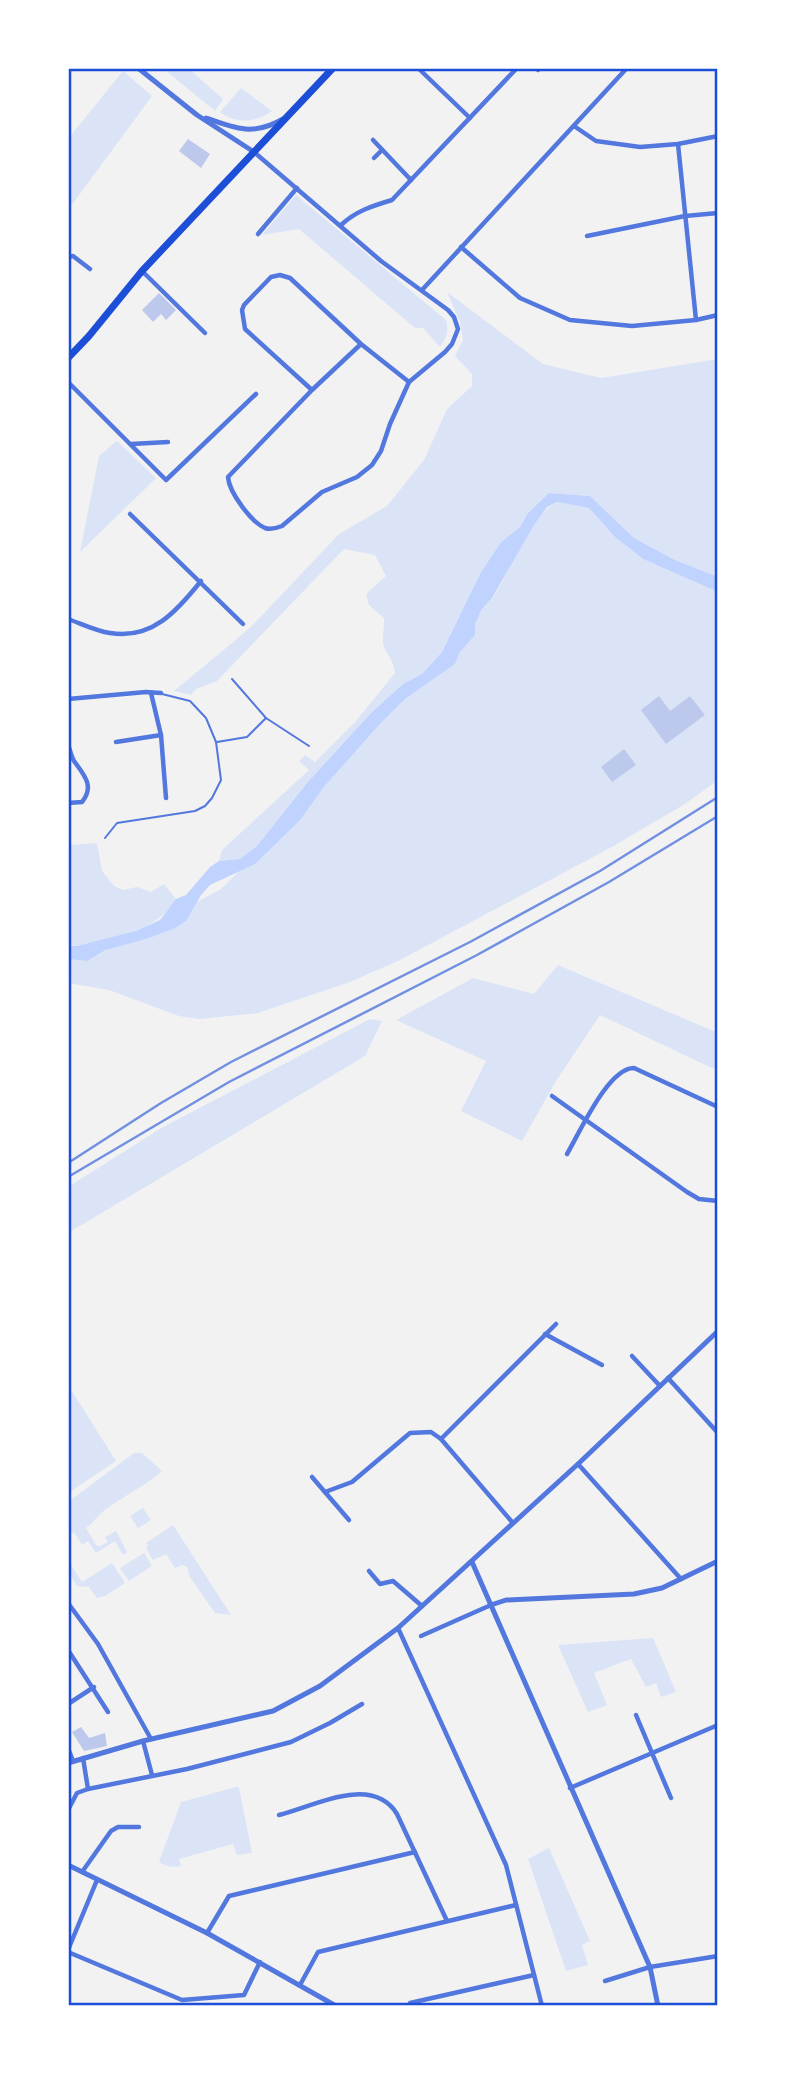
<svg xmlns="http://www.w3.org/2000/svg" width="786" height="2074" font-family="Poppins,sans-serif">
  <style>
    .green { fill: #dbe4f7 }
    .water { fill: #bfd3fe }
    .building { fill: #bdc9ec }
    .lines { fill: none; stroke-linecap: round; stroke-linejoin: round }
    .service { stroke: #5277de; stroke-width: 2 }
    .minor { stroke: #5277de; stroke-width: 4.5 }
    .tertiary { stroke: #5277de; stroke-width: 5 }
    .primary { stroke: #1d4ed8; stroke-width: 7 }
    .rail { stroke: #7290e2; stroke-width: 2.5 }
    .neatline { fill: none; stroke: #1d4ed8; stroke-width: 2.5 }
  </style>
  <rect width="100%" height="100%" fill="#f2f2f2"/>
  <g class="green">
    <path d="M159 68H188L223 99 215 111 164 69Z"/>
    <path d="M123 71 152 96 68 210V139Z"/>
    <path d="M241 88 272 111C255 123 237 124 220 112Z"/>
    <path d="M296 195 446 320C449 331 447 338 440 347L423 328H415L299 229 262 235Z"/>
    <path d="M447 292 543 364 601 378 718 359V577L675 560 634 538 590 496 549 493 528 513 520 527 501 542 491 557 480 574 442 652 422 674 403 684 371 713 307 783 257 846 240 859 219 861 222 850 309 770 299 761 305 755 315 762 355 722 395 673C393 660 389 658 384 647 381 637 385 627 384 618L369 605 366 594 386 576 375 555 344 549 217 681 196 689 191 695 174 691 251 627 339 534 387 506 424 460 447 409 472 386V374L455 356 463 340 460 322Z"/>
    <path d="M117 441 156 478 80 552 99 456Z"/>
    <path d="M557 502 589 508 615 537 643 559 718 592V780L685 804 610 848 400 960 350 982 258 1013 200 1019 179 1016 109 990 68 983V959L87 961 221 889 323 788 379 725 405 699 455 664 460 652 475 635C475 626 475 621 479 613 482 607 489 603 493 597 512 570 528 517 557 502Z"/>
    <path d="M97 843 102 871 114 886 123 890 137 887 151 892 164 884 176 899C154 934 115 937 77 946L68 945V845Z"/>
    <path d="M558 965 718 1033V1063L714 1069 600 1015 556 1081 522 1141 461 1111 486 1061 396 1020 473 978 534 994Z"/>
    <path d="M370 1019 382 1021 365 1056 68 1233V1187L163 1127Z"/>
    <path d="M68 1385 116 1461 68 1493Z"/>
    <path d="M134 1453H142L162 1471C145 1486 124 1496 106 1509 98 1515 94 1522 86 1528L96 1545 100 1546 108 1542 105 1537 116 1531 127 1552 123 1555 115 1541 96 1553 88 1541 82 1545 74 1532 68 1536V1502Z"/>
    <path d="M143 1508 151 1520 138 1528 130 1516Z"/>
    <path d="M173 1525 231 1615 215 1613 190 1577 187 1567 182 1565 175 1568 166 1554 153 1560 146 1548 148 1546 146 1543Z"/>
    <path d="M144 1553 152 1566 129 1581 120 1568Z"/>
    <path d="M68 1560 82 1582 112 1563 125 1583 105 1596 97 1598 89 1587 77 1586 68 1572Z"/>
    <path d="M653 1638 676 1692 661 1697 656 1683 646 1687 631 1659 594 1673 607 1705 588 1712 558 1645Z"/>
    <path d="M236 1787 239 1788 252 1853 237 1855 233 1844 179 1859 181 1866C172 1868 166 1866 159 1862L181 1802Z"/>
    <path d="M549 1848 590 1941 582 1945 588 1965 566 1971 528 1859Z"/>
  </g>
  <path class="water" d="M549 493 590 496 634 538 675 560 718 577V592L643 559 615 537 589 508 557 502 547 507 534 525 492 598 481 610 475 624V635L460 652 455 664 405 699 379 725 323 788 300 820 255 864 210 885 201 895 186 921 175 928 149 938 106 950 87 961 68 959V946H77L136 931 160 920 176 899 186 895 210 867 219 861 240 859 257 846 307 783 371 713 403 684 422 674 442 652 480 574 491 557 501 542 520 527 528 513Z"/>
  <g class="building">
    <path d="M188 139 210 154 201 168 179 151Z"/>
    <path d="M159 293 176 310 166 320 161 314 153 322 142 310Z"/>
    <path d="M659 696 670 711 690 696 705 715 666 744 641 710Z"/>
    <path d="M624 749 636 765 612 782 601 767Z"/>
    <path d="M81 1727 89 1738 105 1733 107 1746 84 1751 72 1732Z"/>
  </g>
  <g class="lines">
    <g class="service">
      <path d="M232 679 266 718 309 746"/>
      <path d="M217 742 247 737 266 718"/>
      <path d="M105 838 117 823 195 811 205 806 212 798 221 780 216 742 206 718 190 701 162 694"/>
    </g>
    <g class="minor">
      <path d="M418 68 470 118"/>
      <path d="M536 68 538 70"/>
      <path d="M574 126 596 141 640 147 678 144 718 136"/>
      <path d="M373 140 411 180"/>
      <path d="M678 144 696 320"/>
      <path d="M254 152 381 261 448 310 454 317 458 329 452 344 445 352 409 382"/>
      <path d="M374 158 382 150"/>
      <path d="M341 225C356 211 372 206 392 200L517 68"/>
      <path d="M258 234 297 188"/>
      <path d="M587 236 685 216 718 213"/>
      <path d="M461 247 520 298 570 320 632 326 696 320 718 315"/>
      <path d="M68 257 73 256 90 269"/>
      <path d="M142 271 205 333"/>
      <path d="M422 290 627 68"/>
      <path d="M68 382 166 480 256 394"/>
      <path d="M312 390 245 329 242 310 244 305 271 277 280 275 290 278 361 344 409 382 390 424 381 451 372 465 357 477 322 492 282 526C277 528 271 530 265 528 251 522 229 492 228 477L312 390 361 344"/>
      <path d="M131 444 168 442"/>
      <path d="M130 514 243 624"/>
      <path d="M68 619C82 624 96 631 110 633 152 640 177 611 201 581"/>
      <path d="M151 693 161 735 166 798"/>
      <path d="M68 699 146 692 161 693"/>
      <path d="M116 742 161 735"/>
      <path d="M68 744C70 750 71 756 74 761 84 775 95 786 82 802L68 803"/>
      <path d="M552 1096 687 1192 699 1199 718 1201"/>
      <path d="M567 1154C580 1132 608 1068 634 1068L718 1107"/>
      <path d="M545 1334 602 1365"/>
      <path d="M632 1356 660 1386"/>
      <path d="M668 1378 718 1433"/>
      <path d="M441 1439 556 1324"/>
      <path d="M578 1464 681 1579"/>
      <path d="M312 1477 349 1520"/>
      <path d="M325 1492 352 1482 410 1433 431 1432 441 1439 512 1522"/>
      <path d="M369 1571 380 1584 393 1581 422 1606"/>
      <path d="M68 1603 98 1644 151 1739"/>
      <path d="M398 1628 506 1865 542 2006"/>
      <path d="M421 1636 491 1605"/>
      <path d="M68 1650 108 1712"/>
      <path d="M68 1704 94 1687"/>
      <path d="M636 1715 671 1798"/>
      <path d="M143 1741 152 1775"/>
      <path d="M68 1748 73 1761"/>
      <path d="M570 1788 718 1725"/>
      <path d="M88 1789 187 1769 291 1742 330 1723 362 1704"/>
      <path d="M68 1810 77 1793 88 1789 83 1758"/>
      <path d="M279 1815C315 1806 372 1774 397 1814L447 1921"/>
      <path d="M82 1872 111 1831 118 1827H139"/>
      <path d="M207 1933 229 1896 415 1852"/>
      <path d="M68 1950 97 1880"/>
      <path d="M68 1952 182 2000 244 1995 260 1962"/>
      <path d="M605 1981 650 1967 718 1956"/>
      <path d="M300 1985 318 1952 516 1905"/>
      <path d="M409 2006 410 2003 534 1975"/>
    </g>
    <g class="tertiary">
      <path d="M138 68 197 115 254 152"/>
      <path d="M206 118C236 129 254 136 283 119"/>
      <path d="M472 1562 650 1967 658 2006"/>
      <path d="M491 1605 506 1600 634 1594 662 1588 718 1561"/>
      <path d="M68 1763 143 1741 273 1711 320 1686 398 1628 578 1464 718 1331"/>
      <path d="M68 1865 207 1933 336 2006"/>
    </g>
    <path class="primary" d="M68 358 89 336 142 271 333 68"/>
    <g class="rail">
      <path d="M68 1163 161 1103 231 1062 470 942 600 871 718 797"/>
      <path d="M68 1177 229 1082 477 955 609 882 718 816"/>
    </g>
  </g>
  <rect width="786" height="2074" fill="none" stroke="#ffffff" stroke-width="140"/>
  <rect x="70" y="70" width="646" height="1934" class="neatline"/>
</svg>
